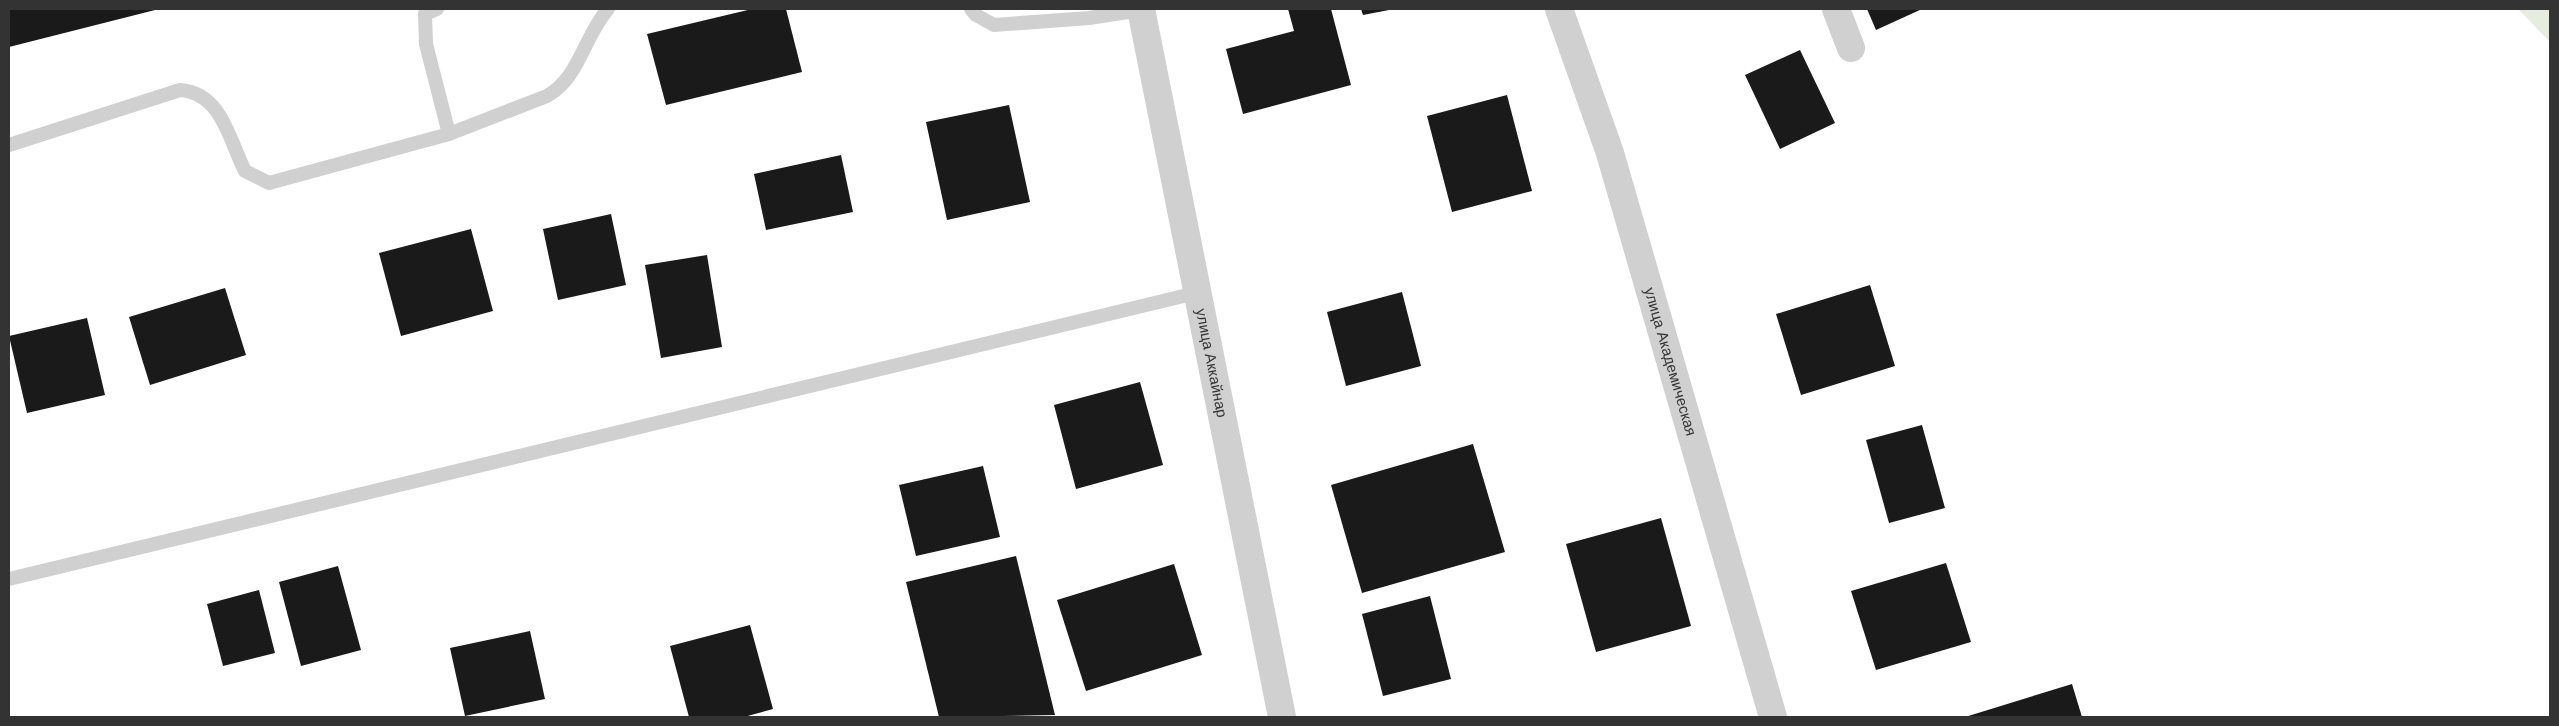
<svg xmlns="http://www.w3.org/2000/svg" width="2559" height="726" font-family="Helvetica,sans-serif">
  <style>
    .green { fill: #e6ecdf }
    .building { fill: #1a1a1a }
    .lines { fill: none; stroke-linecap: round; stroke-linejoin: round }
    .lane { stroke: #d0d0d0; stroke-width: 14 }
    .street { stroke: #d0d0d0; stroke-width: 28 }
    .labels { text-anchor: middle; stroke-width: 5; stroke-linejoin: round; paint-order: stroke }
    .street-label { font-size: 15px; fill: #333; stroke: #fff }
  </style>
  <rect width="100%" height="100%" fill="#fff"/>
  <path class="green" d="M2518 9H2550V42Z"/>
  <g class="building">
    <path d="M9 9H159L9 47Z"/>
    <path d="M752 9H786L802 72 666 105 647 34Z"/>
    <path d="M1288 9H1331L1351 85 1243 114 1226 49 1294 31Z"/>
    <path d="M1361 9H1388L1389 10 1363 15Z"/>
    <path d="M1867 9H1922L1876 30Z"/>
    <path d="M1800 50 1835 123 1780 149 1745 75Z"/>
    <path d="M1507 95 1532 191 1452 212 1427 116Z"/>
    <path d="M1009 105 1030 202 947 220 926 122Z"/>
    <path d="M841 155 853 212 766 230 754 174Z"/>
    <path d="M611 214 626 285 558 300 543 229Z"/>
    <path d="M471 229 493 311 401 336 379 253Z"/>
    <path d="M707 255 722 347 661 358 645 265Z"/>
    <path d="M1870 285 1895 366 1801 395 1776 314Z"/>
    <path d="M225 288 246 355 150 385 129 317Z"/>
    <path d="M1402 292 1421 366 1346 386 1327 312Z"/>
    <path d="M87 318 105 395 27 413 9 336Z"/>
    <path d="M1140 382 1163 465 1076 489 1054 405Z"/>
    <path d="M1922 425 1945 508 1889 523 1866 440Z"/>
    <path d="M1473 444 1505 552 1362 593 1331 485Z"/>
    <path d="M983 466 1000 537 916 556 899 485Z"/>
    <path d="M1661 518 1691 626 1596 652 1566 544Z"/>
    <path d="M1016 556 1055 715 939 717 906 582Z"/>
    <path d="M1946 563 1971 642 1876 670 1851 591Z"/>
    <path d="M1174 564 1202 655 1086 691 1057 600Z"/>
    <path d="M338 566 361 650 301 666 279 582Z"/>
    <path d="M259 590 275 653 223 666 207 604Z"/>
    <path d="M1430 596 1451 679 1383 696 1362 614Z"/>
    <path d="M750 625 773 709 744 717H689L670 646Z"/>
    <path d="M530 631 545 699 465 716 450 648Z"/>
    <path d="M2072 684 2082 717H1965Z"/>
  </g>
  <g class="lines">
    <g class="lane">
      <path d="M437 9 425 14 426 44 449 134"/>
      <path d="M971 9 976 15 994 25 1089 18 1141 10"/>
      <path d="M9 145 180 90C222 93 229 140 245 171L269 183 449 134 547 96C580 77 583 38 608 9"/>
      <path d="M9 579 1196 293"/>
    </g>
    <g class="street">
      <path id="s1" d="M1141 9 1282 717"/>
      <path id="s2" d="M1559 9 1610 153 1773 717"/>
      <path d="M1836 9 1851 48"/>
    </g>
  </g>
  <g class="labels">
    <g class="street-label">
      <text dy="5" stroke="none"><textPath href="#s2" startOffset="370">улица Академическая</textPath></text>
      <text dy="5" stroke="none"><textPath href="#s1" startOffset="361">улица Аккайнар</textPath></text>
    </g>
  </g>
  <rect width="2559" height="726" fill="none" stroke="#333333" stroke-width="20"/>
</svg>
